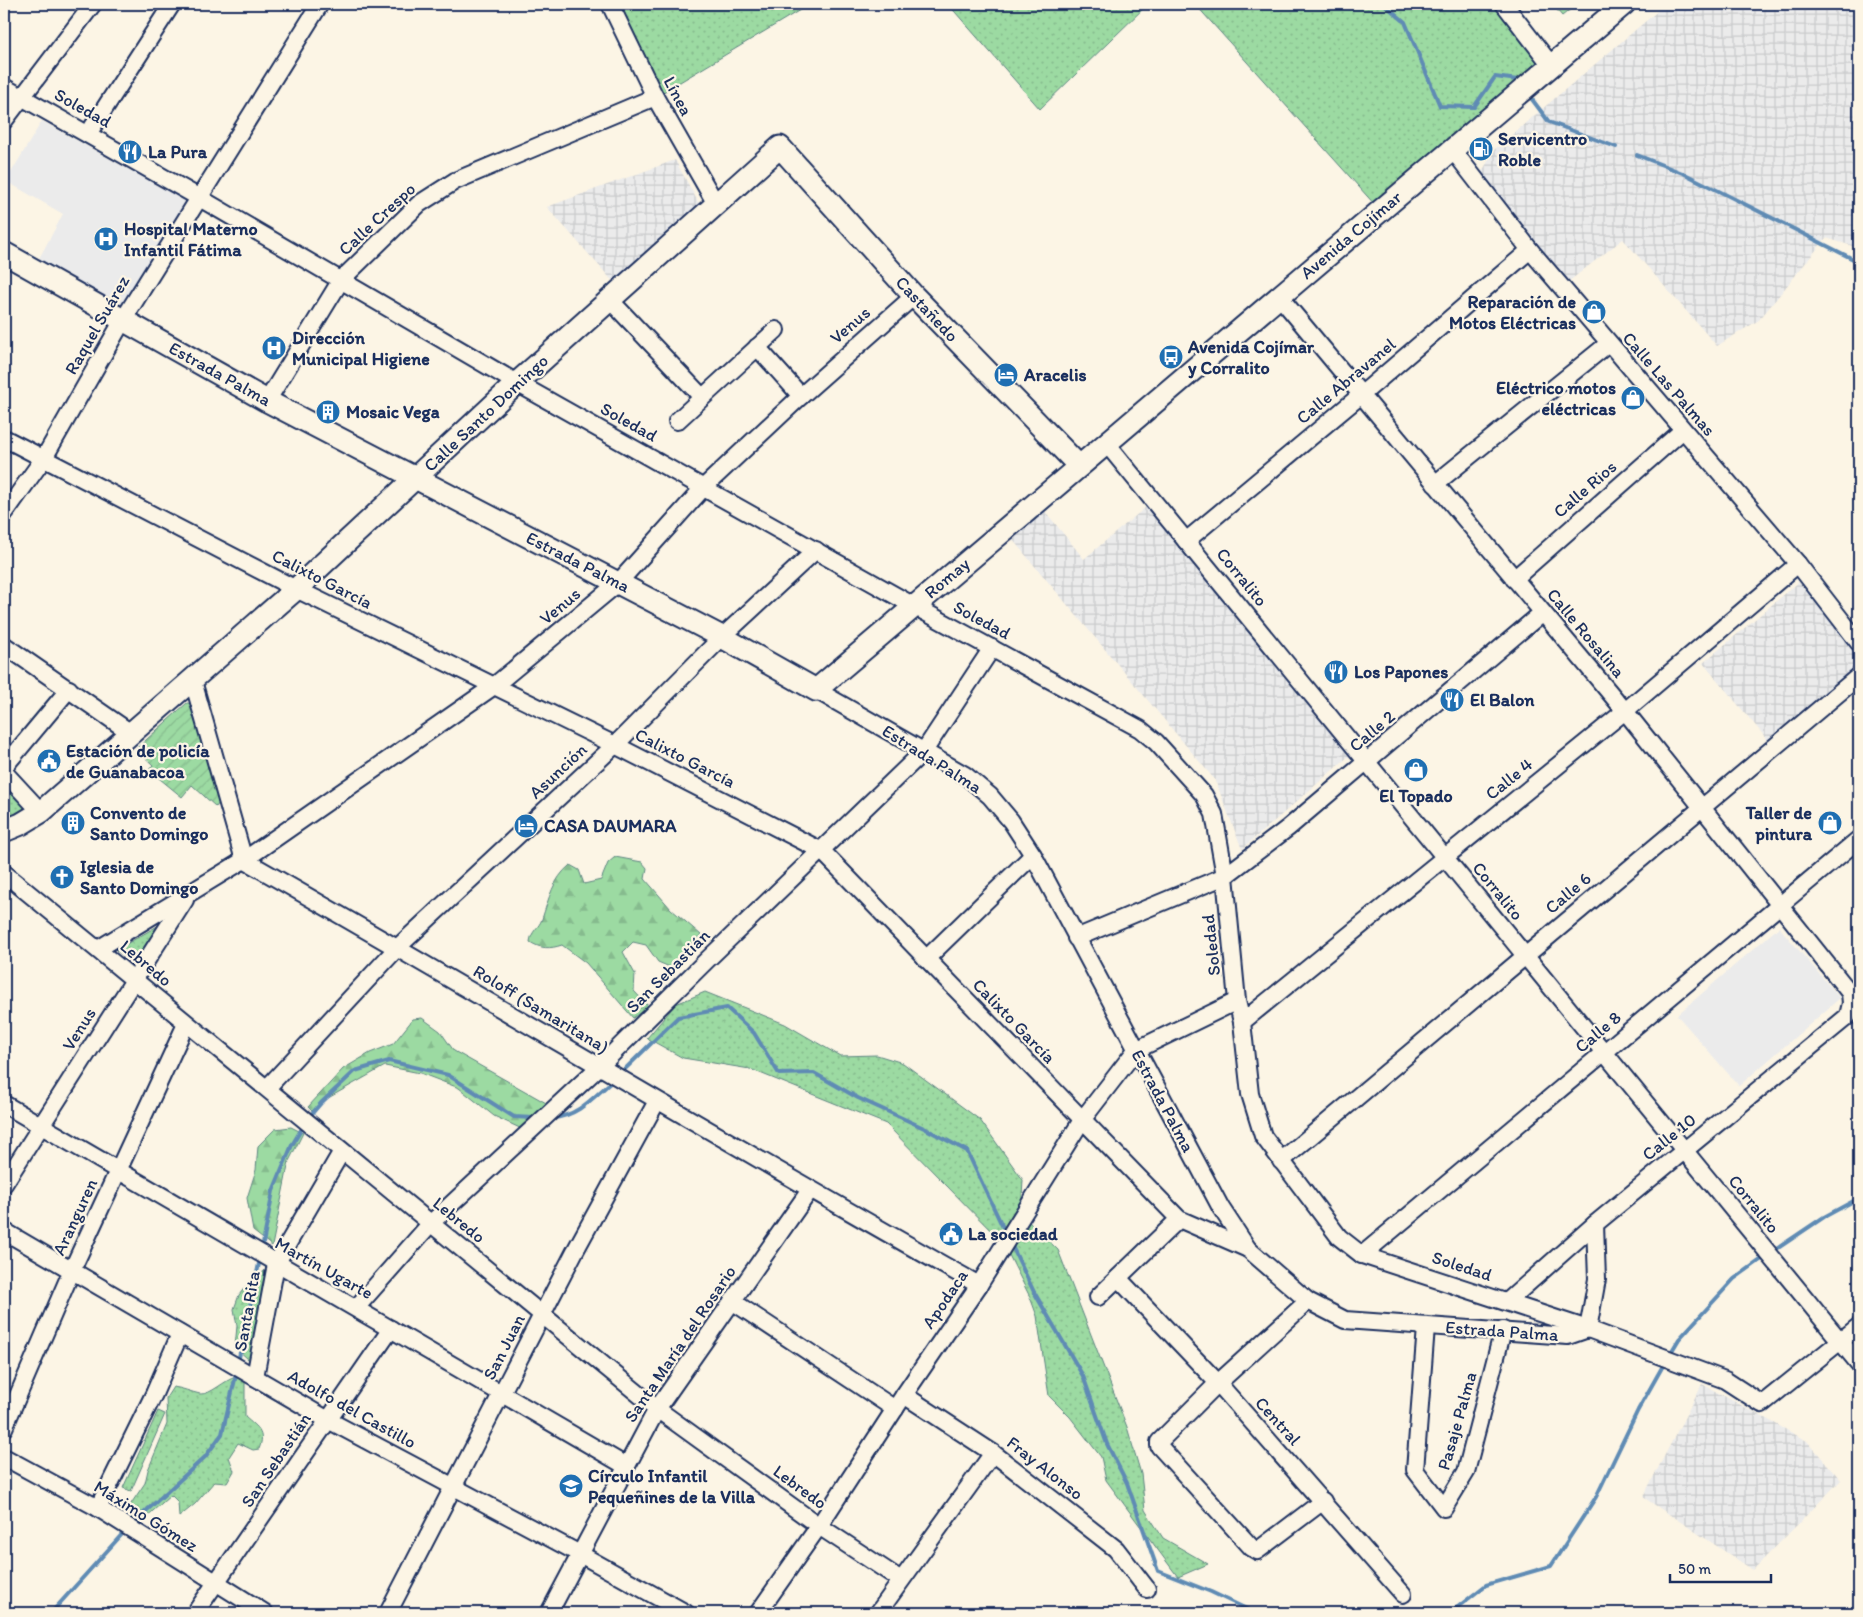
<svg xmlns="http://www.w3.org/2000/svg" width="1863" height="1617" font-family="Itim,sans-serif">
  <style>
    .built { fill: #ebebeb }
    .industrial { fill: url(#industrial-grid) }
    .grass { fill: url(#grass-dots); stroke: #5c8480 }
    .forest { fill: url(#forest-firs); stroke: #5c8480 }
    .garden { fill: url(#garden-furrows); stroke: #5c8480 }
    .pitch { fill: #9cdaa2; stroke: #5c8480 }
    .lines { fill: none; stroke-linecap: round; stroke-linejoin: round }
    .stream { stroke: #5f8bb4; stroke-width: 4 }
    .minor-casing { stroke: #1b2f5e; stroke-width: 20 }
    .major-casing { stroke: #1b2f5e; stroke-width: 25 }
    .minor { stroke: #fcf5e5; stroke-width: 16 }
    .major { stroke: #fcf5e5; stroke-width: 21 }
    .labels { text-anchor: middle; stroke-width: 4.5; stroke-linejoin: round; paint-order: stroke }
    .street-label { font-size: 18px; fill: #1b2f5e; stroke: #fcf5e5 }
    .poi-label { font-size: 18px; font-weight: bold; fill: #1b2f5e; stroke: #fcf5e5; text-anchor: start }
  </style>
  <defs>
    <pattern id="industrial-grid" width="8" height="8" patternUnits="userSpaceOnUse" patternTransform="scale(1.25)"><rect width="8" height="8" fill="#ebebeb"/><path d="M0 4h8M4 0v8" fill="none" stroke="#c9cacc"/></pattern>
    <pattern id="grass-dots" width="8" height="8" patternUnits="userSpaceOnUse" patternTransform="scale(1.25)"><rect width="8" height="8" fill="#9cdaa2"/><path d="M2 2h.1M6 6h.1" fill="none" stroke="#86bb8e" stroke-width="1.8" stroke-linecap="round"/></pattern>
    <pattern id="forest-firs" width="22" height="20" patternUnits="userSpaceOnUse" patternTransform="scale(1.25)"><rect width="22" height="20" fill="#9cdaa2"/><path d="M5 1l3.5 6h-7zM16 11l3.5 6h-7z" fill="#86bb8e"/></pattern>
    <pattern id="garden-furrows" width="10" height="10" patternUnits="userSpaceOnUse" patternTransform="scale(1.25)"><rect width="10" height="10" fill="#9cdaa2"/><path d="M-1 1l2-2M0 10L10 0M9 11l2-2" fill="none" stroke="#86bb8e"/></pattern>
  </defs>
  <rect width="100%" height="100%" fill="#fcf5e5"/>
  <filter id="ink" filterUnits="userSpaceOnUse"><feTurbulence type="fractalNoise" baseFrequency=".02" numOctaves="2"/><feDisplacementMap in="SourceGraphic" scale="10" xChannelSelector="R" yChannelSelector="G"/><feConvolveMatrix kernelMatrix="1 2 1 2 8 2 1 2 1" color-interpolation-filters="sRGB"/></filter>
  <g filter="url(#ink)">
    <g class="built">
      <path d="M42 121 185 201 123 309 36 264 63 214 6 181Z"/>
      <path d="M1779 927 1840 998 1739 1086 1677 1015Z"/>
    </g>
    <g class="industrial">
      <path d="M1666 4H1859V248L1826 238 1759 320 1717 346 1623 239 1568 282 1479 177 1495 149Z"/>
      <path d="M675 160 702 209 617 286 547 207Z"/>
      <path d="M1146 507 1349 756 1242 849 1215 780 1012 539 1044 510 1084 559Z"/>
      <path d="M1799 582 1859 655V670L1771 744 1703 663Z"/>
      <path d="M1702 1384 1807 1441 1841 1480 1753 1570 1643 1497Z"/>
    </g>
    <g class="grass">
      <path d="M610 4H810L655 97Z"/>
      <path d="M948 4H1148L1040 109Z"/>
      <path d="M1195 4H1502L1543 62 1376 206Z"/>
      <path d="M4 781 31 811 4 822Z"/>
      <path d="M161 924 133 963 116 950Z"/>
      <path d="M705 992 785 1024 840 1056 877 1055 903 1063 980 1120 1023 1180 1021 1214 1058 1250 1127 1427 1141 1474 1145 1510 1163 1538 1208 1564 1178 1577 1106 1480 1101 1457 1070 1417 1049 1396 1037 1316 1030 1297 1003 1243 886 1124 750 1069 683 1058 647 1038 676 1004Z"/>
      <path d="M268 1268 249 1360 235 1347 237 1326 234 1309 239 1295 246 1286Z"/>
      <path d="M236 1377 245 1382V1417C257 1428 266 1432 259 1449L253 1450 238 1443 229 1457 234 1471 227 1483 214 1482 195 1504 179 1517 178 1502 171 1495 136 1526 122 1517 145 1483 148 1470 167 1424 166 1398 173 1387C182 1388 191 1392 200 1394 211 1395 224 1380 236 1377Z"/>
      <path d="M158 1411 165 1414 131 1491 123 1488Z"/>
    </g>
    <g class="forest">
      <path d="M615 857 642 862 647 868 645 879 671 909 701 935 683 952 672 968 658 962 646 945 633 942 623 952 635 974 634 991 648 1006 633 1018 586 963 562 945C550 949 541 949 530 942 531 931 539 928 542 919 549 898 553 879 570 865L579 870 584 884 601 880 608 863Z"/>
      <path d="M422 1018 440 1031 454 1051 548 1104 522 1129 494 1116 459 1088 420 1073 385 1066 321 1102 312 1111 308 1107 343 1069 370 1053 393 1044 413 1019Z"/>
      <path d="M291 1127 303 1133 289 1161 272 1246 253 1231 247 1198 256 1170 258 1146 275 1129Z"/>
    </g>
    <path class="garden" d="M187 703 194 704 196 708 219 803 216 807 192 785 182 797 149 770 153 765 136 749Z"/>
    <path class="pitch" d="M1552 4H1577L1562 16Z"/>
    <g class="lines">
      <g class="stream">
        <path d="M1384 4 1405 22 1440 106 1474 107 1495 77 1518 80 1521 84"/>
        <path d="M1528 94 1549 122 1616 147"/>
        <path d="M1637 155 1685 174 1859 262"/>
        <path d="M621 1073 678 1017 727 1008 754 1033 779 1074 814 1073 858 1098 924 1128 967 1151 1006 1234"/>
        <path d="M309 1117 321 1103 355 1071 389 1061 448 1075 514 1117 533 1118"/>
        <path d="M552 1118C576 1117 592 1099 610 1083"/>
        <path d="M1010 1242 1034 1292 1083 1376 1107 1444 1127 1483 1158 1571 1211 1592 1255 1613"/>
        <path d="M262 1249 273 1191 292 1145 304 1125"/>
        <path d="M1772 1252 1824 1217 1859 1198"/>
        <path d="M1670 1354 1679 1339 1734 1279 1766 1256"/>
        <path d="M238 1362 260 1259"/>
        <path d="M132 1524 205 1457 222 1434 237 1371"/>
        <path d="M51 1613 125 1531"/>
        <path d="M1450 1613 1486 1585 1551 1566 1596 1497 1638 1410 1665 1362"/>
      </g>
      <defs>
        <g id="minor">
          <path d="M610 4 655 97 716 204"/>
          <path d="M1504 4 1551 65"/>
          <path d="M4 87 198 197 517 383 914 606 1140 729 1156 742 1204 795 1214 814 1225 876 1237 1001 1242 1022 1250 1094 1263 1136 1339 1237 1362 1255 1588 1329 1725 1380 1762 1404 1859 1326"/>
          <path d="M4 121 93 4"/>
          <path d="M88 134 172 4"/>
          <path d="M1452 149 1530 250 1798 564 1859 643"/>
          <path d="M1279 296 1625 711 1850 993 1851 1003 1848 1016 1595 1224 1508 1301"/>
          <path d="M610 300 702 397"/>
          <path d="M757 347 801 396"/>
          <path d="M267 401 341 280 419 204 455 181 655 97"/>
          <path d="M677 421 776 330"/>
          <path d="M4 438 296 589 615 745 822 851 1179 1219 1248 1249"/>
          <path d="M1106 443 1859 1364"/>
          <path d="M1435 484 1608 344"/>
          <path d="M4 514 44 458 123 320 320 4"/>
          <path d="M1186 541 1361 395 1530 250"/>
          <path d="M1514 579 1683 430"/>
          <path d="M4 645 131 733"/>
          <path d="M193 681 244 860C490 1000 732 1147 979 1285"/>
          <path d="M816 690 965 775 990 796 1011 821 1033 855 1221 1208 1248 1249 1308 1301 1345 1320 1568 1336 1588 1329"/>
          <path d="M4 767 69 689"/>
          <path d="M4 772 41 812"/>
          <path d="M4 873 657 1409 819 1526 901 1580"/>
          <path d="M1076 938 1225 876 1288 828 1542 613"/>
          <path d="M98 949 244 860 494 686 618 583 704 487 801 396 914 296"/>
          <path d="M926 959 1033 855"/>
          <path d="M1242 1022 1625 711 1798 564"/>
          <path d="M267 1088 398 947 615 745 722 637 816 550"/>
          <path d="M4 1104 626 1466"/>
          <path d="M1281 1161 1859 676"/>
          <path d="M4 1184 185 900"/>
          <path d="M4 1231 328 1420 580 1554 686 1613"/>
          <path d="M1362 1255 1859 839"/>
          <path d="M1118 1278 1218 1383 1403 1594"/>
          <path d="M1098 1297 1179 1219"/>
          <path d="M732 1301 895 1409"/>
          <path d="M1308 1301 1218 1383 1159 1442V1446L1252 1548 1257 1551 1323 1501"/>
          <path d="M356 1308 431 1223 599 1067 707 960 924 751 992 648"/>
          <path d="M1426 1327 1415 1470 1444 1508 1466 1472 1503 1330"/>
          <path d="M1588 1329 1597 1279 1595 1224"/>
          <path d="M255 1377 276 1264 342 1151"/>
          <path d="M904 1395 993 1453 1116 1549 1147 1589"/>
          <path d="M4 1428 72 1270 186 1024"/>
          <path d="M4 1457 98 1508 265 1613"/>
          <path d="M98 1508 154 1394 180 1334"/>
          <path d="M195 1613 391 1329"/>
          <path d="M388 1613 575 1251 657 1101"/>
          <path d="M549 1613 657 1409 810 1190"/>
          <path d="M758 1613 819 1526 904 1395 979 1285 1082 1120 1136 1050 1237 1001"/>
          <path d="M878 1613 993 1453"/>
        </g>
        <g id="major">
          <path d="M4 253 267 401 722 637 816 690 1624 4"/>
          <path d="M4 831 21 824 41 812 296 589 517 383 780 147 914 296 1079 466"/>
        </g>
      </defs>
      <use href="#minor" class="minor-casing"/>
      <use href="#major" class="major-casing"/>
      <use href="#minor" class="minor"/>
      <use href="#major" class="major"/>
    </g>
  </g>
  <defs>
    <symbol id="fuel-disc" viewBox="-11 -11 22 22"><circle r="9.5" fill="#1f6fb2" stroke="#fcf5e5"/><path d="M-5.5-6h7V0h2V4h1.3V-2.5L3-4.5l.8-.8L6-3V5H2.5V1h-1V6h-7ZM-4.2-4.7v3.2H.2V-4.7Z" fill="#fff"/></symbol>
    <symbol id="restaurant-disc" viewBox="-11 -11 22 22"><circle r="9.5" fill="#1f6fb2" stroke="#fcf5e5"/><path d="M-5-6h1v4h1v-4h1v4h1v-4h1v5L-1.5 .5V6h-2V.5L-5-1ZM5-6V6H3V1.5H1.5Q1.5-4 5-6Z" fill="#fff"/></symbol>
    <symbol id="hospital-disc" viewBox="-11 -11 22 22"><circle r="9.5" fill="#1f6fb2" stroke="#fcf5e5"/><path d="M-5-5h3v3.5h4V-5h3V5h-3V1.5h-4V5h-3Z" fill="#fff"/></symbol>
    <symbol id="shop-disc" viewBox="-11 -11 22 22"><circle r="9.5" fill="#1f6fb2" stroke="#fcf5e5"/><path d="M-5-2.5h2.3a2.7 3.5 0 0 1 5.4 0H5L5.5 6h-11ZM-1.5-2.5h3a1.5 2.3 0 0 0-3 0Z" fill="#fff"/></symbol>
    <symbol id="bus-disc" viewBox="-11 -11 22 22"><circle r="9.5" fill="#1f6fb2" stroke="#fcf5e5"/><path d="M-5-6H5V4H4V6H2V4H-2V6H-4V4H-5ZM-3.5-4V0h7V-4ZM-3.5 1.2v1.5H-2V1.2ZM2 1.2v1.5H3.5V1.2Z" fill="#fff"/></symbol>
    <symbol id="hotel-disc" viewBox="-11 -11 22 22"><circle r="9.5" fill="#1f6fb2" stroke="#fcf5e5"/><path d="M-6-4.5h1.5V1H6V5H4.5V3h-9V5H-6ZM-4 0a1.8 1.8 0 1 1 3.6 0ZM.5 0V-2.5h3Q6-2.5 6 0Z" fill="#fff"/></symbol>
    <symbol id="building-disc" viewBox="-11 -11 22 22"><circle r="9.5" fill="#1f6fb2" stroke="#fcf5e5"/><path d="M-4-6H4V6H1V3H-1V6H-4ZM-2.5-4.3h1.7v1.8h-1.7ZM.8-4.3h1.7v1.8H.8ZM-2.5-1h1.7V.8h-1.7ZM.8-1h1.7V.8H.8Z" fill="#fff"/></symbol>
    <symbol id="civic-disc" viewBox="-11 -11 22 22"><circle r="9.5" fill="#1f6fb2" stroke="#fcf5e5"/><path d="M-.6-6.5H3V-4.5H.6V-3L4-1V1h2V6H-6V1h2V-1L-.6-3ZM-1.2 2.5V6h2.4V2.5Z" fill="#fff"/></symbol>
    <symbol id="church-disc" viewBox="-11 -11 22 22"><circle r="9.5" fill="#1f6fb2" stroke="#fcf5e5"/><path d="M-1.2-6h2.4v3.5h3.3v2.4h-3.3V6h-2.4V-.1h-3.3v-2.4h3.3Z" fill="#fff"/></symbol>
    <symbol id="school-disc" viewBox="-11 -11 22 22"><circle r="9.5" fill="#1f6fb2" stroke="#fcf5e5"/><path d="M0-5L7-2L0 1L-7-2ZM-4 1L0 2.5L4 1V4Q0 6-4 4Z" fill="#fff"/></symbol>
  </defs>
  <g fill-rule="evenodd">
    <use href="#fuel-disc" x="1467" y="135" width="28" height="28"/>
    <use href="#restaurant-disc" x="116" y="138" width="28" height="28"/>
    <use href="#hospital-disc" x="92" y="225" width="28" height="28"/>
    <use href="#shop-disc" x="1580" y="298" width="28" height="28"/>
    <use href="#hospital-disc" x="260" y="334" width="28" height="28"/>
    <use href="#bus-disc" x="1157" y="343" width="28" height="28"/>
    <use href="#hotel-disc" x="992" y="361" width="28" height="28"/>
    <use href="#shop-disc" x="1619" y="384" width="28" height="28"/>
    <use href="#building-disc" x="314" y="398" width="28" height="28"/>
    <use href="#restaurant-disc" x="1322" y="658" width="28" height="28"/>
    <use href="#restaurant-disc" x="1438" y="686" width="28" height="28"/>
    <use href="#civic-disc" x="35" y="747" width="28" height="28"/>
    <use href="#shop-disc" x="1402" y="756" width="28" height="28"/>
    <use href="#building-disc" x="59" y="809" width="28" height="28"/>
    <use href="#shop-disc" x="1816" y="809" width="28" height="28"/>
    <use href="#hotel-disc" x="512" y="812" width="28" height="28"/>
    <use href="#church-disc" x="48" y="863" width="28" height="28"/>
    <use href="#civic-disc" x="937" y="1220" width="28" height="28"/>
    <use href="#school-disc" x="557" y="1472" width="28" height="28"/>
  </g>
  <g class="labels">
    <g class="street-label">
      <text transform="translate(678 96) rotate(62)" y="6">Línea</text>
      <text transform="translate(83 108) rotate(29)" y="6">Soledad</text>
      <text transform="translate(377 219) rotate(-43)" y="6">Calle Crespo</text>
      <text transform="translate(1351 235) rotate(-40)" y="6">Avenida Cojímar</text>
      <text transform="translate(927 309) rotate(47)" y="6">Castañedo</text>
      <text transform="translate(97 325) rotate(-60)" y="6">Raquel Suárez</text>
      <text transform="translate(850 325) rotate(-41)" y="6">Venus</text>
      <text transform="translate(220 374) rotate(29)" y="6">Estrada Palma</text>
      <text transform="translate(1346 381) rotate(-40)" y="6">Calle Abravanel</text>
      <text transform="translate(1669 384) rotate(49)" y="6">Calle Las Palmas</text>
      <text transform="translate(486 413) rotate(-43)" y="6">Calle Santo Domingo</text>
      <text transform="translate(629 422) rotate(29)" y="6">Soledad</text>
      <text transform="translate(1585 489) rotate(-41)" y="6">Calle Rios</text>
      <text transform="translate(578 562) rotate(27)" y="6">Estrada Palma</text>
      <text transform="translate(1242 577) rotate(51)" y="6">Corralito</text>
      <text transform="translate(947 578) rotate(-40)" y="6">Romay</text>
      <text transform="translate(322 579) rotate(27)" y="6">Calixto García</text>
      <text transform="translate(560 606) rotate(-40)" y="6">Venus</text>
      <text transform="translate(982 620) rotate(28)" y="6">Soledad</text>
      <text transform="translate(1586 633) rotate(50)" y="6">Calle Rosalina</text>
      <text transform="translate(1372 731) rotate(-40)" y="6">Calle 2</text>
      <text transform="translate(685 758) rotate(27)" y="6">Calixto García</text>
      <text transform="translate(932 759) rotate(32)" y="6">Estrada Palma</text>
      <text transform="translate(558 771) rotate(-43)" y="6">Asunción</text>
      <text transform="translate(1509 779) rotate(-39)" y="6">Calle 4</text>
      <text transform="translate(1498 891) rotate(51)" y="6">Corralito</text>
      <text transform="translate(1568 893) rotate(-40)" y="6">Calle 6</text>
      <text transform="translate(1211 945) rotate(-96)" y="6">Soledad</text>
      <text transform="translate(146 963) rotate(40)" y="6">Lebredo</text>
      <text transform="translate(668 971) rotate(-45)" y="6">San Sebastián</text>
      <text transform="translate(541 1009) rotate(31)" y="6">Roloff (Samaritana)</text>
      <text transform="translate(1014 1021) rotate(46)" y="6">Calixto García</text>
      <text transform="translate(79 1029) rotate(-58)" y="6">Venus</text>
      <text transform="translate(1598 1032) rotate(-40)" y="6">Calle 8</text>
      <text transform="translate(1163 1101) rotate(62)" y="6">Estrada Palma</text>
      <text transform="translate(1669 1137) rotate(-39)" y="6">Calle 10</text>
      <text transform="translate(1754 1204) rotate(51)" y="6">Corralito</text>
      <text transform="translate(75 1217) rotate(-65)" y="6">Aranguren</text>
      <text transform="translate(459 1220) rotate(39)" y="6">Lebredo</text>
      <text transform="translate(1462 1266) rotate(18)" y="6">Soledad</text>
      <text transform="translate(324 1268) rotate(29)" y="6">Martín Ugarte</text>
      <text transform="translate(945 1299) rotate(-56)" y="6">Apodaca</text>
      <text transform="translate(247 1311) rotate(-80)" y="6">Santa Rita</text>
      <text transform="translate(1502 1331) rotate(4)" y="6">Estrada Palma</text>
      <text transform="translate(680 1344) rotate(-56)" y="6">Santa María del Rosario</text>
      <text transform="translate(504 1347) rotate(-63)" y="6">San Juan</text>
      <text transform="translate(352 1409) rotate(29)" y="6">Adolfo del Castillo</text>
      <text transform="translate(1278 1421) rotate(48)" y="6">Central</text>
      <text transform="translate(1457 1421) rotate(-74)" y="6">Pasaje Palma</text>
      <text transform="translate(276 1460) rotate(-56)" y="6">San Sebastián</text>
      <text transform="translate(1045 1468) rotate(38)" y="6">Fray Alonso</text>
      <text transform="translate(800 1487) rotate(36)" y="6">Lebredo</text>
      <text transform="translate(146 1516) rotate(32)" y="6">Máximo Gómez</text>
    </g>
    <g class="poi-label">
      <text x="1498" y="145">Servicentro<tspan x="1498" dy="21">Roble</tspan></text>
      <text x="148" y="158">La Pura</text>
      <text x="124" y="235">Hospital Materno<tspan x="124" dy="21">Infantil Fátima</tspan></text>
      <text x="1576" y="308" text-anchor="end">Reparación de<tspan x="1576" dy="21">Motos Eléctricas</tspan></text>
      <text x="292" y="344">Dirección<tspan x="292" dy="21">Municipal Higiene</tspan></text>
      <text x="1188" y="353">Avenida Cojímar<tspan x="1188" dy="21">y Corralito</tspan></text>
      <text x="1024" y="381">Aracelis</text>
      <text x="1616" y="394" text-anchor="end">Eléctrico motos<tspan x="1616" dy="21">eléctricas</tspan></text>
      <text x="346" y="418">Mosaic Vega</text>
      <text x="1354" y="678">Los Papones</text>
      <text x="1470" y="706">El Balon</text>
      <text x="66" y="757">Estación de policía<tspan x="66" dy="21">de Guanabacoa</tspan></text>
      <text x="1416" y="802" text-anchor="middle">El Topado</text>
      <text x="90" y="819">Convento de<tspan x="90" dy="21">Santo Domingo</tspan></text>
      <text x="1812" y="819" text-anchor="end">Taller de<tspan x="1812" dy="21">pintura</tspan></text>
      <text x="544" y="832">CASA DAUMARA</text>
      <text x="80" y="873">Iglesia de<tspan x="80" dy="21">Santo Domingo</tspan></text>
      <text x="968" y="1240">La sociedad</text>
      <text x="588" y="1482">Círculo Infantil<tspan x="588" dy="21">Pequeñines de la Villa</tspan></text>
    </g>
  </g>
  <rect width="1863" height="1617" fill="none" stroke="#fcf5e5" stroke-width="20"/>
  <rect x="10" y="10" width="1843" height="1597" fill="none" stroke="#1b2f5e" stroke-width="2" filter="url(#ink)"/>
  <path d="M1670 1574v8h101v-8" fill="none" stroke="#1b2f5e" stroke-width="2.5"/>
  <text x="1678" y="1574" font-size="15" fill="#1b2f5e" stroke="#fcf5e5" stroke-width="4" paint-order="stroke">50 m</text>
</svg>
